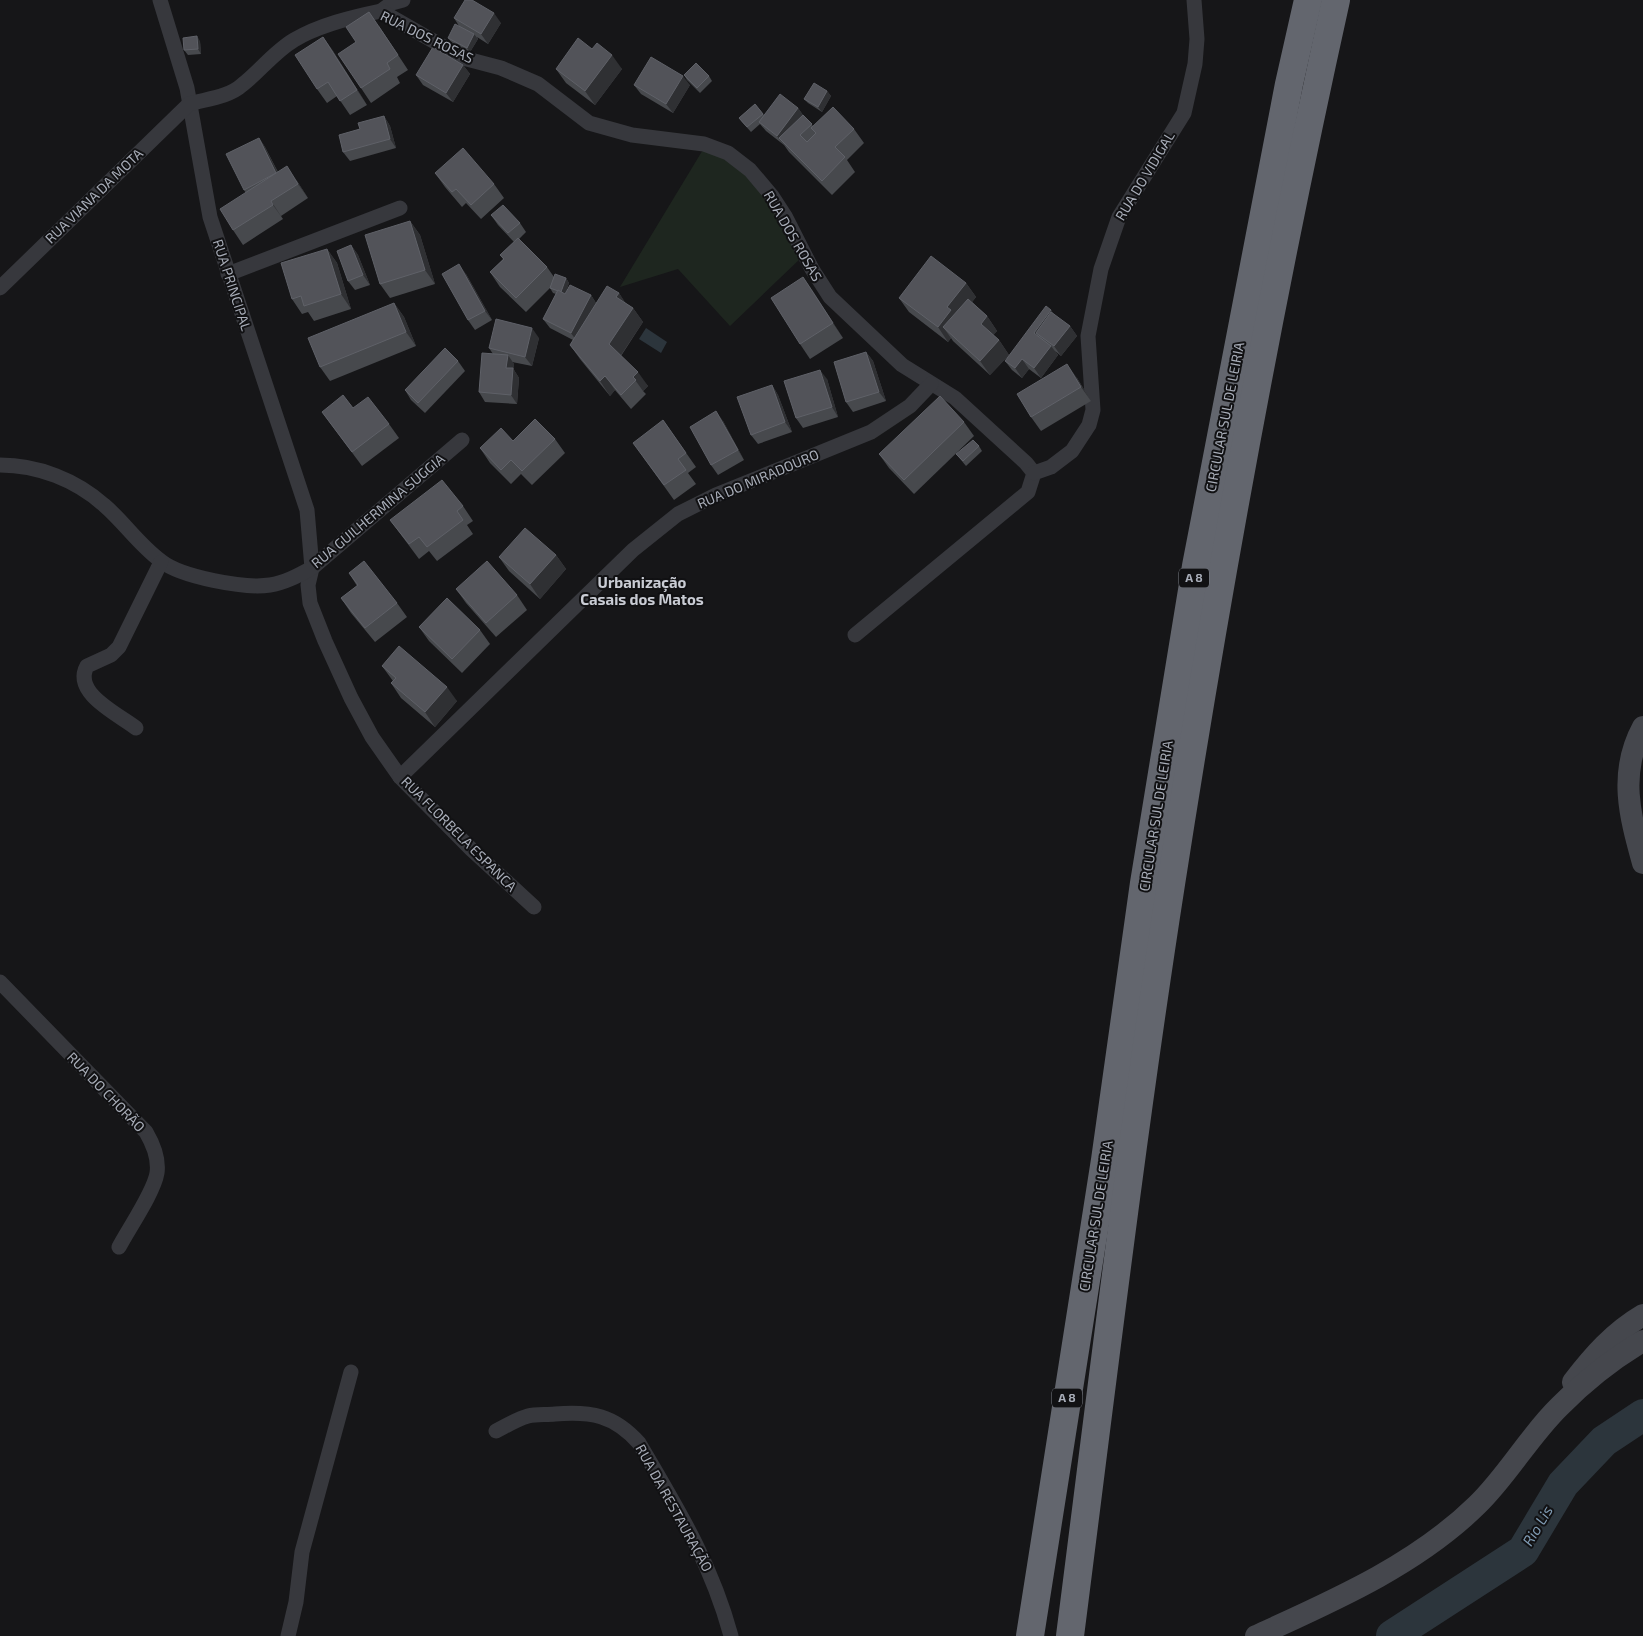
<svg xmlns="http://www.w3.org/2000/svg" width="1643" height="1636" font-family="'Exo 2',sans-serif">
  <style>
    .green { fill: #1e261f }
    .water { fill: #2c353c }
    .lines { fill: none; stroke-linecap: round; stroke-linejoin: round }
    .river { stroke: #2c353c; stroke-width: 32 }
    .street { stroke: #37383d; stroke-width: 15 }
    .secondary { stroke: #45474d; stroke-width: 22 }
    .highway { stroke: #63666e; stroke-width: 28 }
    .wall { fill: #47494d }
    .shaded-wall { fill: #2f3033 }
    .building { fill: #525359; stroke: #5f6168 }
    .labels { text-anchor: middle; stroke-width: 4; stroke-linejoin: round; paint-order: stroke }
    .shield { fill: #111113; stroke: #7b7e86; stroke-width: 1 }
    .shield-label { font-size: 12px; font-weight: bold; fill: #a8adb8 }
    .street-label { font-size: 14px; fill: #a8adb8; stroke: #111113 }
    .neighbourhood-label { font-size: 15px; font-weight: bold; fill: #c9ccd4; stroke: #111113 }
    .water-label { font-size: 15px; font-style: italic; fill: #7f9bb3; stroke: #111113 }
  </style>
  <rect width="100%" height="100%" fill="#161618"/>
  <path class="green" d="M704 148 732 161 768 198 801 258 730 326 678 269 620 287Z"/>
  <path class="water" d="M646 328 667 342 661 353 639 339Z"/>
  <g class="lines">
    <path class="river" d="M1392 1636 1523 1551 1563 1484 1604 1441 1643 1415"/>
    <g class="street">
      <path d="M160 0 187 88 210 217 307 510 312 568 308 585 310 603 325 641 351 698 372 737 400 777 471 849 534 907"/>
      <path d="M381 11 392 3 403 0"/>
      <path d="M228 274 400 208"/>
      <path d="M0 288 189 104C206 99 229 97 242 85 260 71 274 52 294 40 319 25 352 17 381 11L463 58 501 68 538 84 589 123 632 135 704 144 728 153 750 170 772 196 785 216 812 269 830 297 902 365 955 398 1026 463 1034 473 1028 492 855 635"/>
      <path d="M0 465C38 465 76 480 104 505 124 522 139 545 161 561 181 577 245 589 270 585 285 583 299 575 312 568L462 440"/>
      <path d="M1034 473 1051 467 1072 451 1089 425 1093 410 1088 336 1101 269 1119 217 1184 113 1195 64 1197 39 1194 0"/>
      <path d="M136 728C118 714 72 693 87 666L111 655 119 647 161 562"/>
      <path d="M400 777 633 550 678 514 716 495 871 432 910 406 931 384"/>
      <path d="M0 982 146 1132C153 1144 159 1159 157 1173 154 1192 129 1228 119 1247"/>
      <path d="M496 1431C506 1426 517 1419 528 1416 536 1414 546 1415 555 1414 591 1411 614 1415 639 1443 677 1508 711 1562 731 1636"/>
      <path d="M288 1636 296 1602 302 1552 351 1372"/>
    </g>
    <g class="secondary">
      <path d="M1643 727C1618 773 1630 816 1643 863"/>
      <path d="M1573 1382C1593 1356 1614 1332 1643 1315"/>
      <path d="M1256 1636C1333 1601 1416 1565 1477 1505 1508 1475 1529 1436 1560 1406 1584 1382 1614 1358 1643 1341"/>
    </g>
    <g class="highway">
      <path d="M1030 1636 1105 1160 1144 883 1196 566 1289 84 1308 0"/>
      <path d="M1070 1636C1102 1385 1132 1134 1171 884 1217 588 1271 293 1336 0"/>
    </g>
  </g>
  <g class="wall">
    <path d="M454 18 501 23 488 44 477 37 478 39 470 52 451 42 448 38 459 26Z"/>
    <path d="M379 26 408 70 397 77 400 83 371 103 361 88Z"/>
    <path d="M323 37 333 51 367 105 350 115 337 96 327 103 317 89Z"/>
    <path d="M200 41 201 54 188 55 184 50Z"/>
    <path d="M592 49 622 69 595 105 566 83 556 69Z"/>
    <path d="M463 65 470 74 453 102 423 85 416 75Z"/>
    <path d="M684 75 709 76 712 81 700 93 687 80Z"/>
    <path d="M634 85H690L673 113 641 94Z"/>
    <path d="M827 91 831 96 822 112 808 103 804 99Z"/>
    <path d="M755 104 764 115 798 108 803 115 813 126 854 129 864 143 847 160 855 172 832 195 789 152 784 145 766 131 760 124 751 132 742 122 739 118Z"/>
    <path d="M384 116 390 126 396 148 350 161 343 152 360 129Z"/>
    <path d="M259 138 265 147 278 172 297 181 308 198 281 216 283 219 243 245 233 230 246 193 244 190Z"/>
    <path d="M435 173 494 184 504 198 481 219 466 203 462 207 445 187Z"/>
    <path d="M491 215 520 223 526 232 519 239 547 267 554 277 566 278 569 283 565 294 591 295 596 303 619 293 625 303 633 308 643 322 621 356 648 386 643 391 646 394 631 409 615 390 610 396 580 359 570 345 573 340 550 328 543 319 556 294 553 293 550 288 526 312 500 287 490 272 503 259 500 255 514 242 498 225Z"/>
    <path d="M410 221 420 235 435 284 390 298 380 284Z"/>
    <path d="M351 245 358 255 370 285 355 290 348 281Z"/>
    <path d="M327 249 337 263 351 309 314 321 308 312 302 314 292 299Z"/>
    <path d="M466 274 492 320 475 330 468 320Z"/>
    <path d="M803 277 843 338 810 359 800 344Z"/>
    <path d="M966 283 976 297 972 302 987 316 997 331 993 335 999 340 1009 355 990 375 953 341 951 338 948 342 909 312 899 298Z"/>
    <path d="M394 303 404 317 416 346 330 381 320 367Z"/>
    <path d="M1051 310 1054 315 1070 326 1077 336 1061 356 1055 351 1058 355 1041 378 1029 369 1022 378 1012 370 1005 361Z"/>
    <path d="M539 338 532 366 512 362 514 364V370L519 378 517 404 485 402 479 392 493 354 489 348Z"/>
    <path d="M866 352 873 361 886 401 853 412 846 402Z"/>
    <path d="M458 361 465 371 425 413 411 400 405 390Z"/>
    <path d="M1077 378 1091 401 1041 431 1031 417Z"/>
    <path d="M827 379 838 417 803 428 796 418Z"/>
    <path d="M772 385 778 395 792 432 758 444 751 435Z"/>
    <path d="M353 408 389 424 399 438 362 466 322 412Z"/>
    <path d="M663 420 696 467 688 473 696 484 674 500 643 457Z"/>
    <path d="M723 421 744 460 718 475 711 465Z"/>
    <path d="M964 422 974 436 914 494 889 468 879 454Z"/>
    <path d="M555 439 565 453 532 485 521 474 511 484 490 463 480 448 513 441Z"/>
    <path d="M979 446 982 451 966 466 956 454Z"/>
    <path d="M463 506 473 521 467 525 473 534 437 561 429 551 419 559 390 520Z"/>
    <path d="M556 555 566 569 540 599 509 571 499 557Z"/>
    <path d="M349 573 397 603 407 617 375 642 351 613 341 598 357 586Z"/>
    <path d="M456 589 517 595 527 610 496 637 466 603Z"/>
    <path d="M419 627 480 630 490 644 462 673 429 641Z"/>
    <path d="M382 666 457 701 435 727 401 698 391 683 393 681Z"/>
  </g>
  <g class="shaded-wall">
    <path d="M494 13 501 23 488 44 481 34Z"/>
    <path d="M474 34 478 39 470 52 467 48Z"/>
    <path d="M197 36 200 41 201 54 198 49Z"/>
    <path d="M323 37 333 51 367 105 357 90Z"/>
    <path d="M612 55 622 69 595 105 585 91Z"/>
    <path d="M463 65 470 74 453 102 446 93Z"/>
    <path d="M683 76 690 85 673 113 666 104Z"/>
    <path d="M827 91 831 96 822 112 818 107Z"/>
    <path d="M798 108 805 118 779 138 784 145 777 136Z"/>
    <path d="M384 116 390 126 396 148 390 139Z"/>
    <path d="M259 138 265 147 283 183 276 173Z"/>
    <path d="M287 166 297 181 308 198 298 184Z"/>
    <path d="M271 201 283 219 273 205Z"/>
    <path d="M410 221 420 235 435 284 425 270Z"/>
    <path d="M351 245 358 255 370 285 363 275Z"/>
    <path d="M327 249 337 263 351 309 341 294Z"/>
    <path d="M459 264 466 274 492 320 485 311Z"/>
    <path d="M803 277 813 291 843 338 833 323Z"/>
    <path d="M566 278 569 283 564 297 561 292Z"/>
    <path d="M966 283 976 297 958 320 943 327 951 338 948 342 938 327 947 307Z"/>
    <path d="M619 293 629 308 616 297Z"/>
    <path d="M591 295 597 305 578 343 571 333Z"/>
    <path d="M394 303 404 317 416 346 406 332Z"/>
    <path d="M633 308 643 322 619 358 609 344Z"/>
    <path d="M1051 310 1058 320 1036 333 1042 341 1034 333Z"/>
    <path d="M987 316 997 331 991 338 981 324Z"/>
    <path d="M1070 326 1077 336 1061 356 1054 346Z"/>
    <path d="M532 328 539 338 532 366 525 357Z"/>
    <path d="M999 340 1009 355 990 375 980 361Z"/>
    <path d="M1051 346 1058 355 1041 378 1034 368Z"/>
    <path d="M866 352 873 361 886 401 879 392Z"/>
    <path d="M508 355 514 364V370L519 378 517 404 511 395 506 368Z"/>
    <path d="M1022 359 1029 369 1022 378 1015 368Z"/>
    <path d="M1067 364 1077 378 1091 401 1081 387Z"/>
    <path d="M820 370 827 379 838 417 832 407Z"/>
    <path d="M638 372 648 386 643 391 633 377Z"/>
    <path d="M605 376 615 390 610 396 600 381Z"/>
    <path d="M772 385 778 395 792 432 785 422Z"/>
    <path d="M716 411 723 421 744 460 738 450Z"/>
    <path d="M556 555 566 569 540 599 530 584Z"/>
    <path d="M447 687 457 701 435 727 425 712Z"/>
  </g>
  <g class="building">
    <path d="M465 0H472L494 13 481 34 454 18Z"/>
    <path d="M369 12 398 55 387 63 390 69 361 88 338 54 356 42 346 27Z"/>
    <path d="M455 24 474 34 467 48 448 38Z"/>
    <path d="M197 36 198 49 184 50 183 38Z"/>
    <path d="M323 37 357 90 340 101 328 82 317 89 295 55Z"/>
    <path d="M578 38 592 49 597 43 612 55 585 91 556 69Z"/>
    <path d="M433 47 463 65 446 93 416 75Z"/>
    <path d="M651 57 683 76 666 104 634 85Z"/>
    <path d="M696 63 709 76 697 88 684 75Z"/>
    <path d="M814 83 827 91 818 107 804 99Z"/>
    <path d="M780 94 798 108 777 136 759 122Z"/>
    <path d="M755 104 763 114 747 127 739 118Z"/>
    <path d="M833 107 854 129 835 147 845 157 822 181 779 138 803 115 812 124 800 135 807 142 816 133 811 128Z"/>
    <path d="M384 116 390 139 343 152 339 135 360 129 358 123Z"/>
    <path d="M259 138 276 173 244 190 226 154Z"/>
    <path d="M463 148 494 184 471 205 456 189 452 192 435 173Z"/>
    <path d="M287 166 298 184 271 201 273 205 233 230 220 209Z"/>
    <path d="M503 205 520 223 508 233 491 215Z"/>
    <path d="M410 221 425 270 380 284 365 235Z"/>
    <path d="M518 238 547 267 516 298 490 272 504 259 500 255Z"/>
    <path d="M351 245 363 275 348 281 337 251Z"/>
    <path d="M327 249 341 294 304 306 301 296 292 299 281 263Z"/>
    <path d="M931 256 966 283 947 307 951 310 938 327 899 298Z"/>
    <path d="M459 264 485 311 468 320 442 274Z"/>
    <path d="M555 274 566 278 561 292 550 288Z"/>
    <path d="M803 277 833 323 800 344 771 298Z"/>
    <path d="M570 285 591 295 571 333 543 319 558 290 565 294Z"/>
    <path d="M607 286 619 293 616 297 633 308 609 344 638 372 633 377 636 380 621 395 605 376 600 381 570 345Z"/>
    <path d="M968 299 987 316 981 324 999 340 980 361 943 327Z"/>
    <path d="M394 303 406 332 320 367 308 338Z"/>
    <path d="M1046 306 1051 310 1034 333 1051 346 1034 368 1022 359 1015 368 1005 361Z"/>
    <path d="M1051 312 1070 326 1054 346 1036 333Z"/>
    <path d="M496 319 532 328 525 357 489 348Z"/>
    <path d="M445 348 458 361 418 403 405 390Z"/>
    <path d="M866 352 879 392 846 402 834 362Z"/>
    <path d="M482 353 508 355 506 368H513L511 395 479 392Z"/>
    <path d="M1067 364 1081 387 1031 417 1017 394Z"/>
    <path d="M820 370 832 407 796 418 784 381Z"/>
    <path d="M772 385 785 422 751 435 737 397Z"/>
    <path d="M343 395 353 408 368 397 389 424 352 452 322 412Z"/>
    <path d="M940 396 964 422 904 480 879 454Z"/>
    <path d="M716 411 738 450 711 465 690 427Z"/>
    <path d="M535 419 555 439 522 471 511 460 501 470 480 448 501 428 513 441Z"/>
    <path d="M663 420 686 453 678 459 686 470 664 485 633 443Z"/>
    <path d="M973 440 979 446 963 461 956 454Z"/>
    <path d="M442 480 463 506 457 511 463 520 427 547 419 537 409 544 390 520Z"/>
    <path d="M525 528 556 555 530 584 499 557Z"/>
    <path d="M364 561 397 603 365 628 341 598 358 585 349 573Z"/>
    <path d="M487 561 517 595 486 623 456 589Z"/>
    <path d="M447 598 480 630 452 659 419 627Z"/>
    <path d="M399 646 447 687 425 712 391 683 396 678 382 666Z"/>
  </g>
  <g class="labels">
    <g class="shield">
      <rect x="1179" y="568.5" width="30" height="19" rx="4"/>
      <rect x="1052" y="1388.5" width="30" height="19" rx="4"/>
    </g>
    <g class="shield-label">
      <text x="1194" y="582">A 8</text>
      <text x="1067" y="1402">A 8</text>
    </g>
    <g class="street-label">
      <text transform="translate(427 37) rotate(26)" y="5">RUA DOS ROSAS</text>
      <text transform="translate(1145 176) rotate(-59)" y="5">RUA DO VIDIGAL</text>
      <text transform="translate(94 196) rotate(-44)" y="5">RUA VIANA DA MOTA</text>
      <text transform="translate(793 236) rotate(60)" y="5">RUA DOS ROSAS</text>
      <text transform="translate(232 285) rotate(72)" y="5">RUA PRINCIPAL</text>
      <text transform="translate(1225 417) rotate(-79)" y="5">CIRCULAR SUL DE LEIRIA</text>
      <text transform="translate(758 479) rotate(-23)" y="5">RUA DO MIRADOURO</text>
      <text transform="translate(378 511) rotate(-40)" y="5">RUA GUILHERMINA SUGGIA</text>
      <text transform="translate(1156 816) rotate(-81)" y="5">CIRCULAR SUL DE LEIRIA</text>
      <text transform="translate(459 834) rotate(45)" y="5">RUA FLORBELA ESPANCA</text>
      <text transform="translate(106 1092) rotate(46)" y="5">RUA DO CHORÃO</text>
      <text transform="translate(1096 1216) rotate(-81)" y="5">CIRCULAR SUL DE LEIRIA</text>
      <text transform="translate(674 1508) rotate(61)" y="5">RUA DA RESTAURAÇÃO</text>
    </g>
    <g class="neighbourhood-label">
      <text x="642" y="588">Urbanização<tspan x="642" dy="17">Casais dos Matos</tspan></text>
    </g>
    <g class="water-label">
      <text transform="translate(1538 1526) rotate(-59)" y="5">Rio Lis</text>
    </g>
  </g>
</svg>
